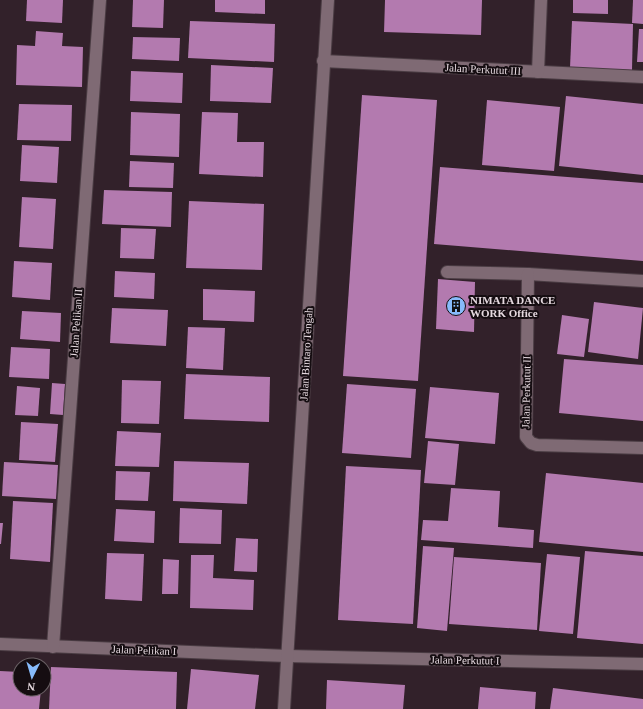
<svg xmlns="http://www.w3.org/2000/svg" width="643" height="709" font-family="'Times New Roman',serif">
  <style>
    .building { fill: #b37aaf }
    .lines { fill: none; stroke-linecap: round; stroke-linejoin: round }
    .minor-casing { stroke: #4a3c43; stroke-width: 14 }
    .minor { stroke: #7f6a74; stroke-width: 12 }
    .labels { text-anchor: middle; stroke-width: 4; stroke-linejoin: round; paint-order: stroke }
    .street-label { font-size: 11px; fill: #e5d9df; stroke: #150d11 }
    .poi-label { font-size: 11px; font-weight: bold; fill: #e5d9df; stroke: #150d11; text-anchor: start }
  </style>
  <rect width="100%" height="100%" fill="#32212a"/>
  <g class="building">
    <path d="M27 0H63L62 23 26 21Z"/>
    <path d="M133 0H164L163 28 132 27Z"/>
    <path d="M215 0H265V14L215 12Z"/>
    <path d="M385 0H482L481 35 384 32Z"/>
    <path d="M573 0H608V14L573 13Z"/>
    <path d="M633 0H643V24L632 23Z"/>
    <path d="M190 21 275 24 274 62 188 58Z"/>
    <path d="M572 21 633 24 632 70 570 68Z"/>
    <path d="M639 29H643V62H637Z"/>
    <path d="M36 31 63 33 62 46 83 47 82 87 16 85 17 45 35 46Z"/>
    <path d="M133 37 180 38 179 61 132 59Z"/>
    <path d="M211 65 273 68 271 103 210 101Z"/>
    <path d="M131 71 183 73 182 103 130 101Z"/>
    <path d="M362 95 437 100 418 381 343 376Z"/>
    <path d="M566 96 643 104V175L559 166Z"/>
    <path d="M487 100 560 107 554 171 482 165Z"/>
    <path d="M19 104 72 105 71 141 17 140Z"/>
    <path d="M131 112 180 114 179 157 130 155Z"/>
    <path d="M202 112 238 113 237 142H264L263 177 199 174Z"/>
    <path d="M22 145 59 147 57 183 20 181Z"/>
    <path d="M130 161 174 163 173 188 129 187Z"/>
    <path d="M440 167 643 183V261L434 244Z"/>
    <path d="M104 190 172 192 171 227 102 224Z"/>
    <path d="M22 197 56 199 53 249 19 247Z"/>
    <path d="M189 201 264 204 262 270 186 268Z"/>
    <path d="M121 228 156 229 154 259 120 258Z"/>
    <path d="M14 261 52 263 50 300 12 297Z"/>
    <path d="M115 271 155 273 154 299 114 297Z"/>
    <path d="M438 279 475 282 474 332 436 329Z"/>
    <path d="M203 289 255 291 254 322 203 320Z"/>
    <path d="M594 302 643 308 638 359 588 352Z"/>
    <path d="M112 308 168 310 166 346 110 343Z"/>
    <path d="M22 311 61 313 60 342 20 339Z"/>
    <path d="M562 315 589 319 584 357 557 354Z"/>
    <path d="M188 327 225 328 223 370 186 368Z"/>
    <path d="M11 347 50 349 49 379 9 377Z"/>
    <path d="M564 359 643 365V421L559 413Z"/>
    <path d="M186 374 270 377 269 422 184 419Z"/>
    <path d="M122 380 161 381 159 424 121 423Z"/>
    <path d="M52 383 65 384 63 415 50 414Z"/>
    <path d="M347 384 416 389 411 458 342 453Z"/>
    <path d="M17 386 40 388 38 416 15 415Z"/>
    <path d="M430 387 499 393 495 444 425 438Z"/>
    <path d="M21 422 58 424 55 462 19 460Z"/>
    <path d="M117 431 161 433 159 467 115 466Z"/>
    <path d="M428 441 459 444 455 485 424 483Z"/>
    <path d="M174 461 249 463 247 504 173 501Z"/>
    <path d="M4 462 58 465 56 499 2 496Z"/>
    <path d="M346 466 421 470 413 624 338 620Z"/>
    <path d="M116 471 150 472 148 501 115 500Z"/>
    <path d="M546 473 643 483V552L539 542Z"/>
    <path d="M451 488 500 491 498 527 534 530 533 548 421 540 423 520 448 521Z"/>
    <path d="M13 501 53 503 50 562 10 559Z"/>
    <path d="M180 508 222 510 221 544 179 543Z"/>
    <path d="M116 509 155 511 154 543 114 541Z"/>
    <path d="M0 523H3L1 544H0Z"/>
    <path d="M236 538 258 539 257 572 234 571Z"/>
    <path d="M423 546 454 548 447 631 417 628Z"/>
    <path d="M585 551 643 556V644L577 638Z"/>
    <path d="M107 553 144 554 142 601 105 599Z"/>
    <path d="M547 554 580 557 573 634 539 631Z"/>
    <path d="M191 555H214L213 578 254 580 253 610 190 608Z"/>
    <path d="M454 557 541 563 537 630 449 624Z"/>
    <path d="M163 559 179 560 178 594H162Z"/>
    <path d="M51 667 177 672 176 709H49Z"/>
    <path d="M191 669 259 675 255 709H187Z"/>
    <path d="M0 671 20 672V689H41L39 709H0Z"/>
    <path d="M327 680 405 685 403 709H326Z"/>
    <path d="M480 687 536 692 535 709H478Z"/>
    <path d="M553 688 643 699V709H550Z"/>
  </g>
  <g class="lines">
    <defs>
      <g id="minor">
        <path d="M323 61 643 77"/>
        <path d="M538 72 541 0"/>
        <path d="M447 272 528 274 643 281"/>
        <path d="M528 274 526 437 531 443 537 445 643 448"/>
        <path d="M0 644 287 656 643 664"/>
        <path d="M53 647 100 0"/>
        <path d="M284 709 328 0"/>
      </g>
    </defs>
    <use href="#minor" class="minor-casing"/>
    <use href="#minor" class="minor"/>
  </g>
  <defs>
    <symbol id="building-disc" viewBox="-11 -11 22 22"><circle r="9.5" fill="#87bbfb" stroke="#150d11"/><path d="M-4-6H4V6H1V3H-1V6H-4ZM-2.5-4.3h1.7v1.8h-1.7ZM.8-4.3h1.7v1.8H.8ZM-2.5-1h1.7V.8h-1.7ZM.8-1h1.7V.8H.8Z" fill="#111"/></symbol>
  </defs>
  <g fill-rule="evenodd">
    <use href="#building-disc" x="445" y="295" width="22" height="22"/>
  </g>
  <g class="labels">
    <g class="street-label">
      <text transform="translate(483 69) rotate(3)" y="4">Jalan Perkutut III</text>
      <text transform="translate(76 323) rotate(-86)" y="4">Jalan Pelikan II</text>
      <text transform="translate(306 354) rotate(-87)" y="4">Jalan Bintaro Tengah</text>
      <text transform="translate(526 392) rotate(-89)" y="4">Jalan Perkutut II</text>
      <text transform="translate(144 650) rotate(2)" y="4">Jalan Pelikan I</text>
      <text transform="translate(465 660) rotate(1)" y="4">Jalan Perkutut I</text>
    </g>
    <g class="poi-label">
      <text x="470" y="304">NIMATA DANCE<tspan x="470" dy="13">WORK Office</tspan></text>
    </g>
  </g>
  <g transform="translate(32 677) rotate(185)"><circle r="19" fill="#150d11" stroke="#685f63"/>
  <path d="M0-3L7 15L0 10L-7 15Z" fill="#87bbfb"/>
  <text y="-6" font-size="11" font-weight="bold" text-anchor="middle" fill="#e5d9df">N</text>
  </g>
</svg>
